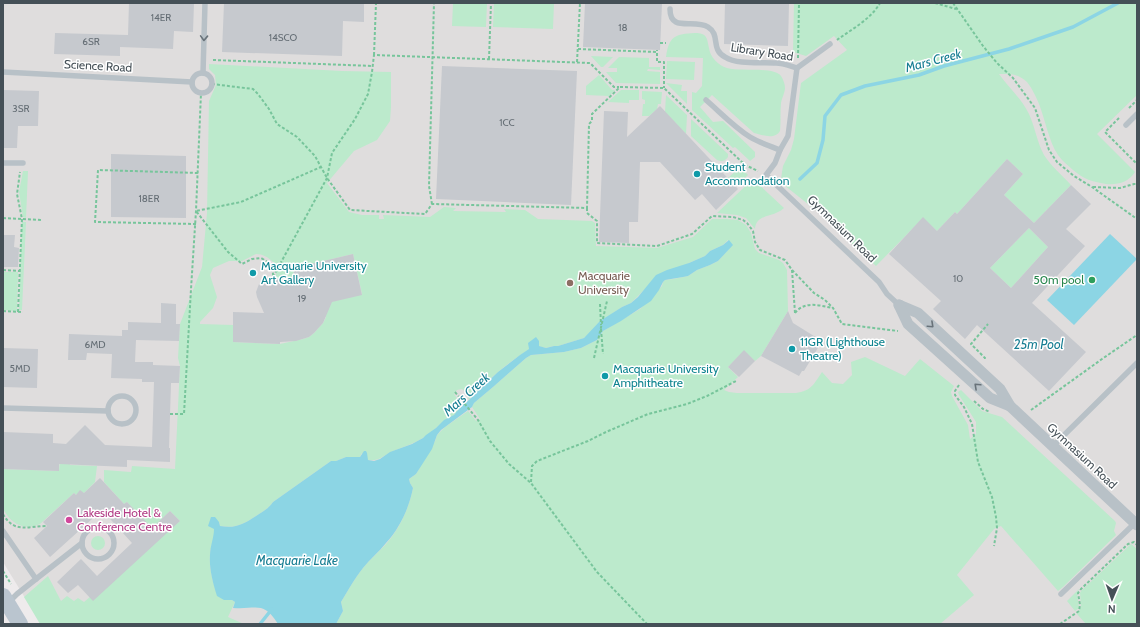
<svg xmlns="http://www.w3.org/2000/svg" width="1140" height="627" font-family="Cabin,sans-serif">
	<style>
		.education { fill: #dfdddd }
		.green { fill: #bceacc; fill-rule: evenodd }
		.water { fill: #8cd5e4 }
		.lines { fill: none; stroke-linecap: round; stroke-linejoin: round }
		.stream { stroke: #8cd5e4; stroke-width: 3.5 }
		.building { fill: #c6c9ce; fill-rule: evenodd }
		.path { stroke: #77c59b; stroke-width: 2; stroke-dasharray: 3 2; stroke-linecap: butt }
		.lane { stroke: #b8c1c7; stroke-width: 5.5 }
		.street { stroke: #b8c1c7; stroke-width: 11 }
		.secondary { stroke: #bac5cf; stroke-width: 16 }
		.oneway { stroke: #687279 }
		.culture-dot { fill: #0f9aa8; stroke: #fff; stroke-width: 1.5 }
		.leisure-dot { fill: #2e9e5b; stroke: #fff; stroke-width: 1.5 }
		.education-dot { fill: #8d6e63; stroke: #fff; stroke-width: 1.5 }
		.hotel-dot { fill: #d1479c; stroke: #fff; stroke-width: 1.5 }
		.labels { text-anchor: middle; stroke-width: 3; stroke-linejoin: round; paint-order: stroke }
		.number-label { font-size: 10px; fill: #656e75 }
		.street-label { font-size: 12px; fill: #455057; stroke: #fff }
		.culture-label { font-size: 12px; fill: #0d838f; stroke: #fff; text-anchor: start }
		.education-label { font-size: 12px; fill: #785e54; stroke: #fff; text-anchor: start }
		.leisure-label { font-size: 12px; fill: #27864d; stroke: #fff; text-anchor: end }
		.hotel-label { font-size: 12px; fill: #b23c85; stroke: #fff; text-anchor: start }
		.water-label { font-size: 13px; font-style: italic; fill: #167d92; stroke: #fff }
	</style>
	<rect width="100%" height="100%" fill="#eeebec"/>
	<polygon class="education" points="3,3 1137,3 1137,624 41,624 3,562"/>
	<g class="green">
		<polygon points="453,3 487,3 486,27 452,26"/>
		<polygon points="494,3 554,3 553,29 493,27"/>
		<path d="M 794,3 L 1137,3 L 1137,95 L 1097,134 L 1135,172 C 1129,182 1118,185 1106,184 C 1091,181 1085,180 1073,170 C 1068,165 1062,161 1058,155 C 1049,142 1045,119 1039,104 C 1036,97 1032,88 1027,82 C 1017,73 1011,74 999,74 C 1008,87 1022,99 1029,114 C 1035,127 1037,142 1044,155 C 1051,166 1062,175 1071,185 L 1034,223 L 1004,195 L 1023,174 L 1007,159 L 957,214 L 955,212 L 937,231 L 923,218 L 876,266 L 818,212 L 784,185 L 781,180 L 782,172 L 783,166 L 791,150 L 794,139 L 801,83 L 847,50 L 834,36 L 806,56 L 793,52 Z"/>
		<path d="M 695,33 C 707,33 707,38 709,48 C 710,57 718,65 727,68 C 739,72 774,66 781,76 C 783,79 785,84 785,88 C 785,92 782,98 781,103 C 780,112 781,121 780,131 C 775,140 762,135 754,133 L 712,95 L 700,107 L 713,122 L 723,121 L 755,152 L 755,157 L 750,161 L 735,147 L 733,148 L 692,110 L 692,92 L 696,93 L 702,86 L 703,58 L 666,57 C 669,36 675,34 695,33 Z"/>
		<polygon points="591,56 613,57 603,67 601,67"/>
		<polygon points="619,57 649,58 649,67 660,67 660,70 648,69 647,71 660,72 660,84 616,83 606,72 617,72 617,68 608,68"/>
		<polygon points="667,61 695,62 694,80 666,79"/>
		<path d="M 209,64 L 342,71 L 391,72 L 391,107 L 390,121 L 377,140 L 354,151 L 327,183 L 349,212 L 362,215 L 379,215 L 379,219 L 384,219 L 383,215 L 430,217 L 444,207 L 456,208 L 453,211 L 506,212 L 504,209 L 525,210 L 538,219 L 592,221 L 595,223 L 596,246 L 657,248 L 693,237 L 712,219 L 727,219 L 738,220 L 746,225 L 751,233 L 755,249 L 759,253 L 779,260 L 783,263 L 787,270 L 788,311 L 761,356 L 755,361 L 744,351 L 728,367 L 738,377 L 724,390 L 729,392 L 737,393 L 796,393 C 811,391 814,384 822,372 L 832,383 L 843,384 L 852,375 L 851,362 L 865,357 L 905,376 L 920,359 L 954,386 L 951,392 L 952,396 L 968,425 L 970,439 L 976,434 L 976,422 L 959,395 L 958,392 L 961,390 L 982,411 L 1002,417 L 1115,521 L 1116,523 L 1114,531 L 1116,535 L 1063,587 L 1058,591 L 1001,526 L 994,529 L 957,575 L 974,595 L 940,624 L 336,624 L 343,611 L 341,602 C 348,591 354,579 363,568 C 370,559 379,552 386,544 C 400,528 409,508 413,488 L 410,483 L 409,479 L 416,474 L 435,441 L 437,435 L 445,427 L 468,411 L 476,421 L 480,419 L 472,407 L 474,403 L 493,387 L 526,358 L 531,355 L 564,352 L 581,348 L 597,340 L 603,331 L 640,309 L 662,286 L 663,282 L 665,280 L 673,279 L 688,276 L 697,270 L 710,265 L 718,261 L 729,249 L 728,240 L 723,245 L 710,251 L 705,256 L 689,263 L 645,289 L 631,303 L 622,307 L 613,313 L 584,338 L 558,346 L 554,346 L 546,348 L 538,346 L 538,345 C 513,357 488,380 469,400 C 468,395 466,392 462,389 L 457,390 L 454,394 L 462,405 C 459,409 455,416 450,418 C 448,419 446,420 444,421 C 434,430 424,439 411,444 C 405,447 397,449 391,452 C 381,457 380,461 368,460 L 362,453 L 360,457 L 346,457 L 336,461 L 331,461 L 273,502 C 269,508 265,510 259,514 C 245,523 237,529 220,526 L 219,522 C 214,529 215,529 214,537 C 213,543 210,549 210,555 C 209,569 213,583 218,596 L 232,600 L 235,602 L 228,617 L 244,624 L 40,624 L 24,597 L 48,576 L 61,601 L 67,596 L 74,601 L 78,598 L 84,602 L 180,521 L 170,511 L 142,538 L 141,517 L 127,502 L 124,504 L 104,482 L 104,470 L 131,472 L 132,466 L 175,469 L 180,366 L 178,358 L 180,324 L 202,267 L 207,213 L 209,101 L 216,85 L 215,75 L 209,69 ZM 256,254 C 265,254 270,259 276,265 L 276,278 L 282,280 L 286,285 L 293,282 L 294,268 L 353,254 L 362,294 L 303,309 L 326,317 L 323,323 L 314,333 L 309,337 L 303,339 L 280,344 L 233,342 L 233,325 L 200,324 L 200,322 L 213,308 L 217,297 L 210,275 L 213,268 L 229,261 L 242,261 Z"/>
		<polygon points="599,75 612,90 615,90 609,96 586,95 586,86"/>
		<polygon points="666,83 682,85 681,91 687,91 687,104"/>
		<polygon points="621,90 639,90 639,100 629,100 629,103 608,102"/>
		<polygon points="642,91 662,92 661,104 658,104 657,109 649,116 642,116 643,104 645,104 645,100 642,99"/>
		<polygon points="666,95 687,115 686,134 665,112"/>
		<path d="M 691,119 L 728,154 L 728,157 C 725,161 722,162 717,160 L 691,136 Z"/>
		<polygon points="740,167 748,175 735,186 728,178"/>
		<polygon points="23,171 28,171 26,218 23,217 19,192"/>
		<path d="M 753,179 L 784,208 C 782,210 780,211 778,212 C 770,217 756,215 755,229 L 746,218 L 737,215 L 717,213 Z"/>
		<polygon points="22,222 26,222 22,310 19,310"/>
		<polygon points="1029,228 1048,247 1011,288 990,268"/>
		<polygon points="3,272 18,272 17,311 3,310"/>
		<path d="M 60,459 L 70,459 L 70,465 L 97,466 L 95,482 L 84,493 L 80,491 L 76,495 L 74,493 L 40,524 C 27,530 15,526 7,515 C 5,512 3,510 3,506 C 1,494 3,481 3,469 L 59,471 Z"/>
		<circle cx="98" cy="543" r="7"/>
		<polygon points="1131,544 1137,549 1137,624 1086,624 1077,614 1081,607 1080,593 1081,591"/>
		<polygon points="1079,589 1077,594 1079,608 1075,611 1067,601"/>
	</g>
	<g class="water">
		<polygon points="1110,234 1137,259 1074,325 1047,300"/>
		<path d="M 729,240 L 733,245 L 718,261 L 710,265 L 697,270 L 688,276 L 683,277 L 665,280 L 663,282 L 659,290 L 651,301 L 621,321 L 603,331 L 597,340 L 581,348 L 564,352 L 531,355 L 526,358 L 493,387 L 474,403 L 472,407 L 441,430 L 437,435 L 432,449 L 416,474 L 409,479 L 410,483 L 413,488 C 409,508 400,528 386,543 C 379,552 370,559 363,568 C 354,579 348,591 341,602 L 343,611 L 336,624 L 278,624 C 263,600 256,610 233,608 L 235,602 L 232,600 L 224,600 L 217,596 C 213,583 209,569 210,555 C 210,546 214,538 214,529 L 208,526 L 211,517 L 215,517 L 219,522 L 220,526 C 237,529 245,523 259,514 C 265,510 269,508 273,502 L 331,461 L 336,461 L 346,457 L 360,457 L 364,451 L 366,451 L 367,453 L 368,460 L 374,461 L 380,459 L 390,452 L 412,444 L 423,438 L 426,435 L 436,428 L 444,420 L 454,415 L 462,405 L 469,400 L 479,390 L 498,372 L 520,355 L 529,349 L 528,343 L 536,337 L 539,341 L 539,346 L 546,348 L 554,346 L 558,346 L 584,338 L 600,321 L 622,307 L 631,303 L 638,297 L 656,275 L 667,270 L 689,263 L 705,256 L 710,251 L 723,245 Z"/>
	</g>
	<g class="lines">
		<g class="stream">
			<polyline points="800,179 817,163 823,140 825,116 841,95 865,86 919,75 944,66 1009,49 1073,27 1118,3"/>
			<polyline points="260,624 272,609"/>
		</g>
	</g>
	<g class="building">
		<polygon points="129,3 194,3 193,32 174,31 173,49 120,47 120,56 54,54 55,33 128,35"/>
		<polygon points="224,3 364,3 364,22 343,21 342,56 222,52"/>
		<polygon points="585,3 662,3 660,50 583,47"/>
		<polygon points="725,3 789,3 788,46 724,44"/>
		<polygon points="442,66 577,71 571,205 436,199"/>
		<polygon points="3,90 39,91 38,126 18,126 17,148 3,148"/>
		<polygon points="660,106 738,189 716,210 702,194 695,200 660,162 640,162 638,222 629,222 629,243 599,242 604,111 628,112 627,137"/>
		<polygon points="111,154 186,156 186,218 111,217"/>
		<path d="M 1007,159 L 1023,174 L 1004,195 L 1034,223 L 1071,185 L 1091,204 L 1066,229 L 1085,246 L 1032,303 L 1086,352 L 1049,391 L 977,325 L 965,339 L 933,309 L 941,301 L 889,254 L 923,217 L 937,231 L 955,212 L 957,214 ZM 1029,228 L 1048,247 L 1011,288 L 990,268 Z"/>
		<polygon points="3,235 15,235 14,247 19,248 18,267 3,267"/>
		<polygon points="353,254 362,295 332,302 323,323 314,333 309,337 296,341 280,342 280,344 233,342 233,312 264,313 257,297 256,292 259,284 262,280 268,277 275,277 293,286 294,268"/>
		<polygon points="161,303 176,304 176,324 180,324 179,341 136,340 135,362 153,362 153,365 180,366 179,383 171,383 169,448 170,448 170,462 127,460 127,467 59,464 59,471 3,469 3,432 53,434 53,443 66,444 85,425 105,445 152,447 154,382 142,382 142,379 111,378 112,354 87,353 86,360 68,360 69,334 122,336 122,330 128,330 128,322 161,323"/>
		<polygon points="788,311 793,323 822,341 804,371 802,371 799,376 761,356"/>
		<polygon points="3,348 38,349 37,388 3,387"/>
		<polygon points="744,350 755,361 739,377 728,367"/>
		<polygon points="100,478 124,504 127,502 152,528 170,511 180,521 93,601 78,585 68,593 57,582 81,559 97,576 132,543 102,510 50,557 34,538 47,526 43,522 74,493 76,495 80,490 84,493"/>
	</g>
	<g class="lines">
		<g class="path">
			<polyline points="935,3 956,9"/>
			<polyline points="953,3 983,46 997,63 1013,78 1035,108 1049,150 1057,162 1074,176 1092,187 1137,219"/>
			<path d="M 837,40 C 852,29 871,19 880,3"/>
			<polyline points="660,43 666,43"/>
			<polyline points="578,49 657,52 657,50"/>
			<polyline points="657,53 657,62 664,62 664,88"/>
			<polyline points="374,55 376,3"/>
			<polyline points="798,58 799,3"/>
			<polyline points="489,59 491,3"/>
			<polyline points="213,60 373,66"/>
			<polyline points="577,62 580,3"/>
			<polyline points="212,84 253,89 258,94 269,109 277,124 297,137 315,156 327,178 350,210 425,214 432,204 587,208 589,124 592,121 592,114 620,87 664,88 745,165 758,171"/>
			<polyline points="1129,108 1137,100"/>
			<polyline points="1119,118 1105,132 1137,164"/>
			<polyline points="1093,187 1120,188 1134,184 1137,184"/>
			<polyline points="432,204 429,186 434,3"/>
			<polyline points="587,208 587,213 597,221 597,243 657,246 692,234 712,216 733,217 743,220 747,223 753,231 755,242 760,250 785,260 792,270 795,313"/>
			<polyline points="3,218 41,220"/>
			<polyline points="196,224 95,222 98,170 198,173"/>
			<polyline points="3,270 20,271"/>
			<polyline points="792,270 814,293 825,300 833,308 842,324 898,331"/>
			<path d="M 273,276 C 273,265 270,263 261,258 L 252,259 L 242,264 L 228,252 L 196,211 L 241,202 L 321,167"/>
			<polyline points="273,277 327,178 332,153 355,119 368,94 372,72 374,55 590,63 614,87 619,87"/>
			<polyline points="600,304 601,325"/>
			<polyline points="3,311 23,312"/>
			<polyline points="18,312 22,219 17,194 20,172"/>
			<path d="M 795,313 C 804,301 819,305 832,308"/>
			<polyline points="601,329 603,354"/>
			<polyline points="594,358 607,301"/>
			<polyline points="984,358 985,358 971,344 988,324"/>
			<polyline points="959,385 955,391 955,395 964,407 972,424 978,462 992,497 996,517 997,528 994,546"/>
			<polyline points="455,392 478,420 490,441 509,464 531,483 597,572 647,624"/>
			<polyline points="974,401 983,409 990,412"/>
			<polyline points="1031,410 1102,359 1137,335"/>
			<polyline points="170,414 184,414 191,289 196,211 201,93"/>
			<polyline points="531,482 532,466 537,461 588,441 606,432 648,414 687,404 707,396 736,381"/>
			<path d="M 3,514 C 14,534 29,526 47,526"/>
			<polyline points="3,571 11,584"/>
			<polyline points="1060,624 1079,611 1080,605 1078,593 1081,589 1128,544 1134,542 1137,545"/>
		</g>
		<g class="lane">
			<path d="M 670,9 C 670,33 694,18 708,27 C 721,35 710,49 725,57 C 737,65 761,62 776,63 C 783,63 790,66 797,68 L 788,136 L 780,150 L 775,163 L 766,175 L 879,282 L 887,294 L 899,305"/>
			<polyline points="797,68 830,44"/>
			<polyline points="3,72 192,82"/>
			<polyline points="203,73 205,3"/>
			<circle cx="202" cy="83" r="10"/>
			<path d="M 706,100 C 721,113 734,127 750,137 C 760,143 770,146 780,150"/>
			<polyline points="1126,125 1137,114"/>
			<polyline points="3,163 23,163"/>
			<circle cx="122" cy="410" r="14"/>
			<polyline points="3,408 108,411"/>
			<polyline points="1053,446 1137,363"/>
			<circle cx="98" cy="543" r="16"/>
			<polyline points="3,531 36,579 17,594 8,603"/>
			<polyline points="36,579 82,543"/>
			<polyline points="1061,594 1135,523"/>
		</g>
		<g class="street">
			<polyline points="899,305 918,313 1000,389 1010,406 1137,525"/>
			<polyline points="899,305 908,324 990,398 1010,406"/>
		</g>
		<polyline class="secondary" points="3,596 20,624"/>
	</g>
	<defs><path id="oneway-chevron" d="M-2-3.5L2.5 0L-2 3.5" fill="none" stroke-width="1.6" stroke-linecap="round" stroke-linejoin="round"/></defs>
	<g class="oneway">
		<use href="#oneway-chevron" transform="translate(204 38) rotate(92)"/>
		<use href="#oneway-chevron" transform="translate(931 325) rotate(43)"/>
		<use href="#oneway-chevron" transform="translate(977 386) rotate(-137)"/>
	</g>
	<g class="culture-dot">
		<circle cx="697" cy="174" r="4"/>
		<circle cx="253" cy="273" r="4"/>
		<circle cx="792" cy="349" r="4"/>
		<circle cx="605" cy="376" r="4"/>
	</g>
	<circle class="leisure-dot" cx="1092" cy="280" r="4"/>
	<circle class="education-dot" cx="570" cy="283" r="4"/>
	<circle class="hotel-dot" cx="69" cy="520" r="4"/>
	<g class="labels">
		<g class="number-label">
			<text x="161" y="21">14ER</text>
			<text x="623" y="31">18</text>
			<text x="283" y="41">14SCO</text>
			<text x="91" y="45">6SR</text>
			<text x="21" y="112">3SR</text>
			<text x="507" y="126">1CC</text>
			<text x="149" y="202">18ER</text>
			<text x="958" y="282">10</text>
			<text x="302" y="302">19</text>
			<text x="95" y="348">6MD</text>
			<text x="20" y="372">5MD</text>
		</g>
		<g class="street-label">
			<text transform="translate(762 52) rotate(9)" y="4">Library Road</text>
			<text transform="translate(98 66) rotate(3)" y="4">Science Road</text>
			<text transform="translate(842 229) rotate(44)" y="4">Gymnasium Road</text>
			<text transform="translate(1082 456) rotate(43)" y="4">Gymnasium Road</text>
		</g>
		<g class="culture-label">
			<text x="705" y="171">Student<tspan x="705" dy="14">Accommodation</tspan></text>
			<text x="261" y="270">Macquarie University<tspan x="261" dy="14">Art Gallery</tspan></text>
			<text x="800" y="346">11GR (Lighthouse<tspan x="800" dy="14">Theatre)</tspan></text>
			<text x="613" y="373">Macquarie University<tspan x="613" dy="14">Amphitheatre</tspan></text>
		</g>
		<g class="education-label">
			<text x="578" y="280">Macquarie<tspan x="578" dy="14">University</tspan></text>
		</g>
		<g class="leisure-label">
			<text x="1084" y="284">50m pool</text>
		</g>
		<g class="hotel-label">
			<text x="77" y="517">Lakeside Hotel &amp;<tspan x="77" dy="14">Conference Centre</tspan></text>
		</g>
		<g class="water-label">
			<text transform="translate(933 60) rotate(-15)" y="5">Mars Creek</text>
			<text x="1039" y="349">25m Pool</text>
			<text transform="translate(466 394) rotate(-42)" y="5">Mars Creek</text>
			<text x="297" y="565">Macquarie Lake</text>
		</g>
	</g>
	<rect width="1140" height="627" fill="none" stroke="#455057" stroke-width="8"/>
	<g transform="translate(1112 599) rotate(182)" stroke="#ffffff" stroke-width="3" paint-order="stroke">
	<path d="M0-3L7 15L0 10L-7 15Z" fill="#455057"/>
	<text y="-6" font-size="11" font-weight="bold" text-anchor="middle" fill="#455057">N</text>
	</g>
</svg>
